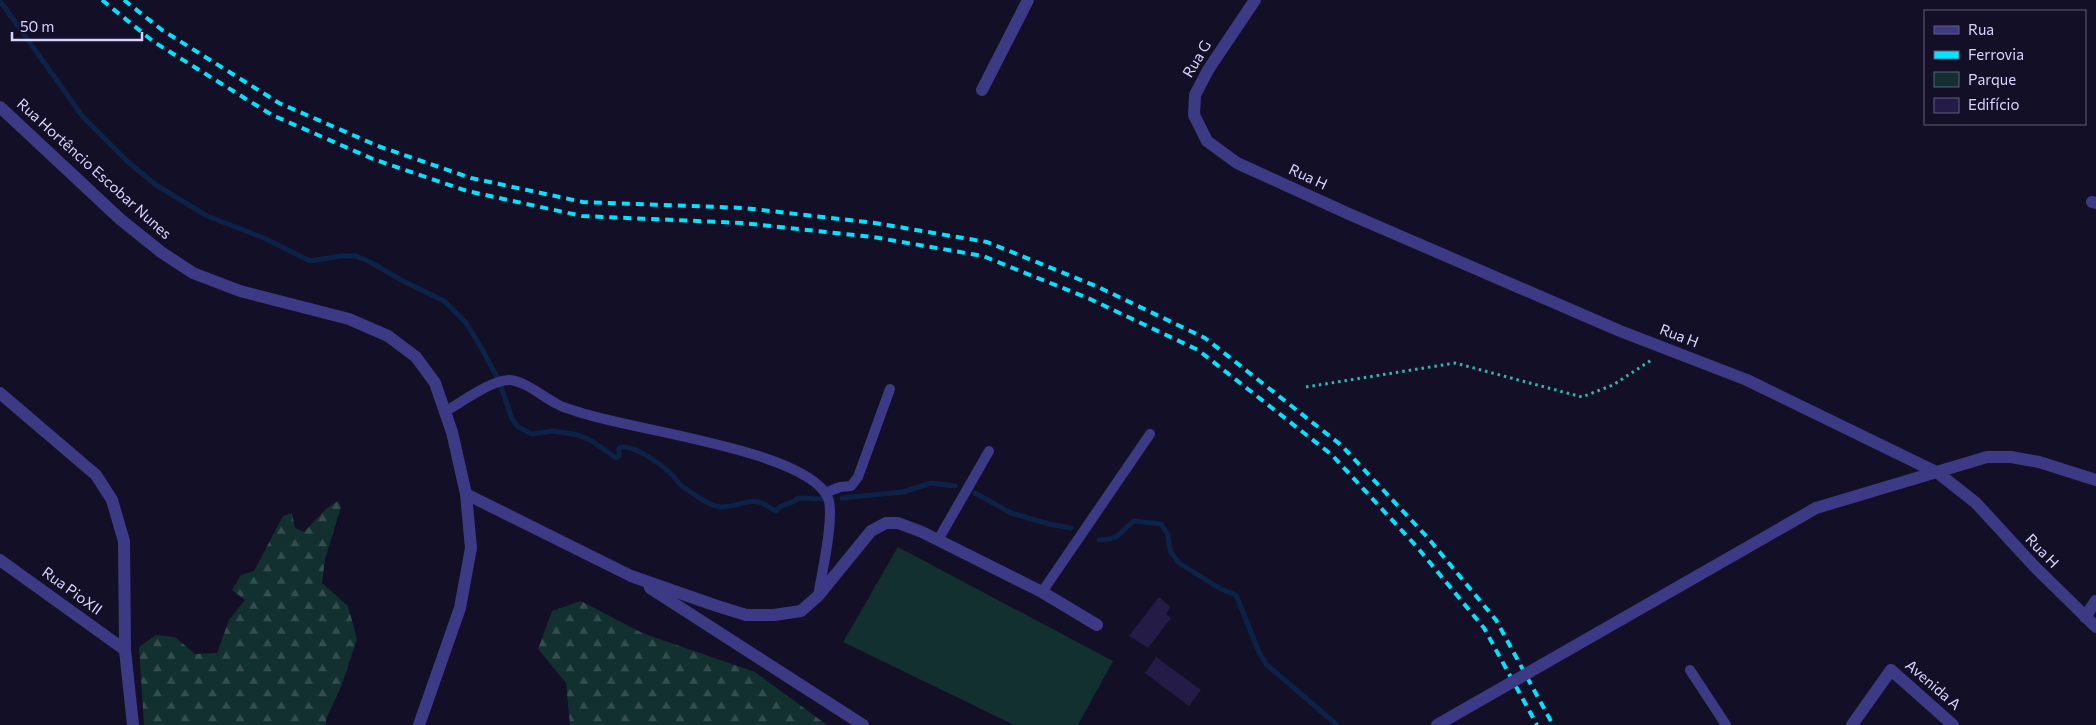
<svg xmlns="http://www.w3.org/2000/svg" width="2096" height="725" font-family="Commissioner,sans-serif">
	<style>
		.forest { fill: url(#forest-firs) }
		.park { fill: #12302f }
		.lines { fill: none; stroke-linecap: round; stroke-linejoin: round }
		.stream { stroke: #0c2248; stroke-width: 5 }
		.building { fill: #241b47 }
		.path { stroke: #2fb8b0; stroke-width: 3; stroke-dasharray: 2.5 4; stroke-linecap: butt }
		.service { stroke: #3d3a85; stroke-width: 10 }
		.minor { stroke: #3d3a85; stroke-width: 12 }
		.rail { stroke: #00e5ff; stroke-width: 4; stroke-dasharray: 8 6; stroke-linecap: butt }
		.minor-bridge { stroke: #3d3a85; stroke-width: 12 }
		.labels { text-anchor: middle; stroke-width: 4; stroke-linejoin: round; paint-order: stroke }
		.street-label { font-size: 15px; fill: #d9d4ff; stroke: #130f26 }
	</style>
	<defs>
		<pattern id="forest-firs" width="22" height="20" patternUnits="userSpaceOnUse" patternTransform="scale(1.25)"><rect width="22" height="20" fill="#12302f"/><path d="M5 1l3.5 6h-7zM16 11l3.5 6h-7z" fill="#344d4e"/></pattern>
	</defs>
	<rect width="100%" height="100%" fill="#130f26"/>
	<g class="forest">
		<polygon points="338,501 341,507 325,559 322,583 348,606 357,639 341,687 326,719 326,725 144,725 139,647 156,635 175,637 195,654 217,653 229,620 245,600 232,590 241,575 254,571 283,516 292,513 295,528 304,532 327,508"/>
		<polygon points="581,601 642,633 755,672 827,725 570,725 566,683 538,649 552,611"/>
	</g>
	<polygon class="park" points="898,547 1113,661 1078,725 1014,725 843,642"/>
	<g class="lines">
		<g class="stream">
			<path d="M 0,1 L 83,117 L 128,162 L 156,185 L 207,216 L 264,238 L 310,261 L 341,256 L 356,256 L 370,262 L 401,280 L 444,301 L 466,323 L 482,349 L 499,381 L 512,419 L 518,427 L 532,434 L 553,431 L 578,435 L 592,441 L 616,458 L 619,456 L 619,448 C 633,442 666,468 675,478 C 678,482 679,484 683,487 C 694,494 707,505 720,507 C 734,508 748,498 762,503 C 767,505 771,509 776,511 C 782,502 791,506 798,498 L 823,499"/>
			<polyline points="975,493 1011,513 1049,524 1071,528"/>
			<polyline points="842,498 903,492 931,483 955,486"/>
			<path d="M 1099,540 C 1123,539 1117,533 1134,521 L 1161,524 L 1168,535 L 1170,551 L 1179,563 L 1219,588 L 1236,595 L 1259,652 L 1266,664 L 1337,725"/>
		</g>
	</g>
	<g class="building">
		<polygon points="1159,597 1170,607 1166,614 1171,618 1148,648 1129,636"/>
		<polygon points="1156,657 1201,690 1189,706 1145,673"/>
	</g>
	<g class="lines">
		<polyline class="path" points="1306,387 1455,363 1582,397 1613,385 1653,359"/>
		<g class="service">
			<path d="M 446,411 C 462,402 493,379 510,380 C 527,382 543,397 557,404 C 564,408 572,410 579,412 C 629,430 808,450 828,498 C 835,515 822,574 818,595"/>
			<polyline points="825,493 840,487 851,486 858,477 890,389"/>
			<polyline points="938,540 989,451"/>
			<polyline points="1042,592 1150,434"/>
			<polyline points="1690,670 1726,725"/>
		</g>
		<g class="minor">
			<polyline points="1255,0 1208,70 1195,95 1194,115 1207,141 1237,163 1349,214 1620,331 1747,380 1938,473 1976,503 2034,566 2096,627"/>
			<polyline points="982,90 1028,0"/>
			<polyline points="0,107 120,219 161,252 193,273 240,291 349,319 388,336 416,357 435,383 452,432 466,494 471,548 460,608 419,725"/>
			<polyline points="2092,202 2096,203"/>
			<polyline points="0,393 96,475 112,500 124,541 125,650 133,725"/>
			<polyline points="466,494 631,576 714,605 746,615 774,615 801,611 818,596 871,531 886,523 898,523 922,532 1042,592 1097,625"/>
			<polyline points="1816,508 1987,457 2011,457 2039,462 2096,480"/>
			<polyline points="0,560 125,650"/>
			<polyline points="650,588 863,725"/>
			<polyline points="2085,617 2096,601"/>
			<polyline points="1852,725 1891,670 1953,725"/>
		</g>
		<g class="rail">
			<polyline points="102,0 154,42 272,115 373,159 467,191 582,216 743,223 873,237 983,256 1090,299 1198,350 1332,455 1417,547 1484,628 1537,725"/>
			<polyline points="124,0 162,30 279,103 378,146 471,178 583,202 744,208 875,223 987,242 1096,286 1205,338 1341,445 1428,538 1496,620 1553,725"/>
		</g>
		<polyline class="minor-bridge" points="1437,725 1816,508"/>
	</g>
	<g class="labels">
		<g class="street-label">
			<text transform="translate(1197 59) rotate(-59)" y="5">Rua G</text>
			<text transform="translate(94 169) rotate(42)" y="5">Rua Hortêncio Escobar Nunes</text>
			<text transform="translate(1308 177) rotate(25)" y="5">Rua H</text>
			<text transform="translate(1679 336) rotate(21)" y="5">Rua H</text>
			<text transform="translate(2042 551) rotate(46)" y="5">Rua H</text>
			<text transform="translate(72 591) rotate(36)" y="5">Rua PioXII</text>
			<text transform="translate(1933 685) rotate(41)" y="5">Avenida A</text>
		</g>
	</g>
	<rect x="1924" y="10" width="162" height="115" fill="#130f26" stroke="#625e7d"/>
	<rect x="1934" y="26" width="25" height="8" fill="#3d3a85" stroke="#625e7d"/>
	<text x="1968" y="35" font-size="15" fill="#d9d4ff">Rua</text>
	<rect x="1934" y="51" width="25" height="8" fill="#00e5ff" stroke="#625e7d"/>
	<text x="1968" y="60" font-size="15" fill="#d9d4ff">Ferrovia</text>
	<rect x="1934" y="72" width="25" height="15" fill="#12302f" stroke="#625e7d"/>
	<text x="1968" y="85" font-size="15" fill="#d9d4ff">Parque</text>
	<rect x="1934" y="98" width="25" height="15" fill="#241b47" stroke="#625e7d"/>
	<text x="1968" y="110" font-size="15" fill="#d9d4ff">Edifício</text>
	<path d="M12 32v8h130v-8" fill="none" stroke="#d9d4ff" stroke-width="2.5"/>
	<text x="20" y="32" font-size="15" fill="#d9d4ff" stroke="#130f26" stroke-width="4" paint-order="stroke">50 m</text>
</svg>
